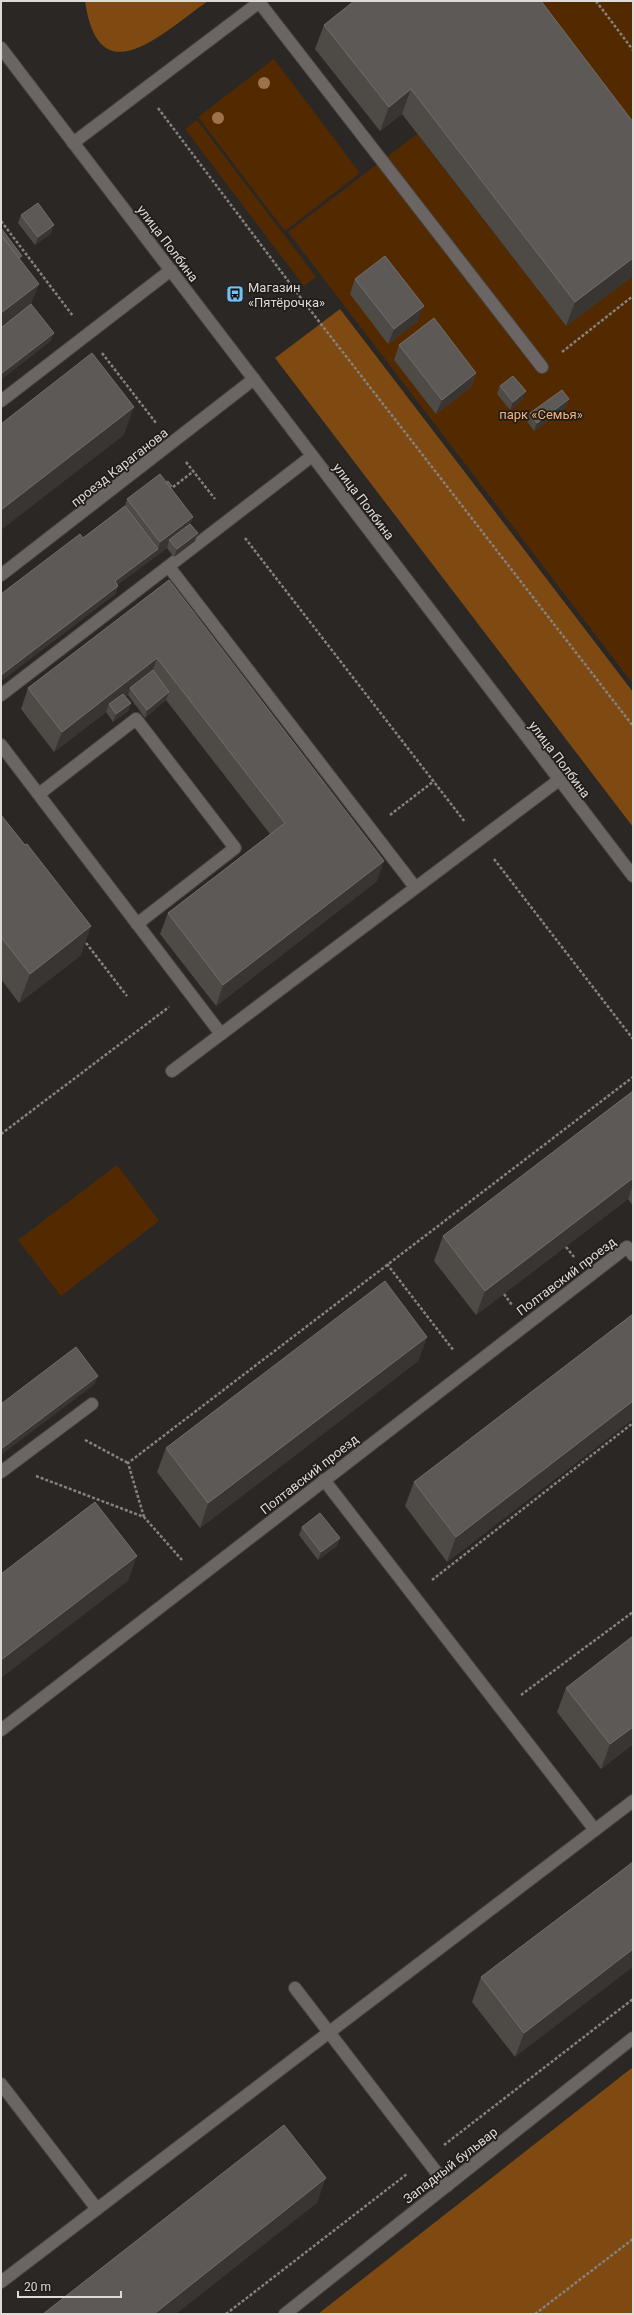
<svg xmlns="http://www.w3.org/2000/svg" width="634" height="2315" font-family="Roboto,sans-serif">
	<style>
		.green { fill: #532a00 }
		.forest { fill: #7f4912 }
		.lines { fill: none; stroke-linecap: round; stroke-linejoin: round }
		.minor-casing { stroke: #484542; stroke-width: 14 }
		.path { stroke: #85827f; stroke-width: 2.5; stroke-dasharray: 3 2; stroke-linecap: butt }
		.minor { stroke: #6b6663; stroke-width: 12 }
		.tree { fill: #9e724d }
		.wall { fill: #4e4a46 }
		.shaded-wall { fill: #393532 }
		.building { fill: #5d5956; stroke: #716e6a }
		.labels { text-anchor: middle; stroke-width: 3.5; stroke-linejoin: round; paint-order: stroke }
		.street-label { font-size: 13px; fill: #dddad8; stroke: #211d1a }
		.poi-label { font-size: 13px; fill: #dddad8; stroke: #211d1a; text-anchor: start }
		.park-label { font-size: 13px; fill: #fdb06e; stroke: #211d1a }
	</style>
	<rect width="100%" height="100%" fill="#2b2724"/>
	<g class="green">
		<polygon points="539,1 633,1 633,158"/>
		<polygon points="274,59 360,173 285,231 198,117"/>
		<polygon points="197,120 316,277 304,286 185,129"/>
		<polygon points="417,134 566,326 633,276 633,684 288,232"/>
		<polygon points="117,1165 159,1221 61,1296 18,1240"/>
	</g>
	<g class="forest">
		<path d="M 85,1 L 208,1 C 163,32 99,98 85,1 Z"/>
		<polygon points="340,309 633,692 633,827 275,358"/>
		<polygon points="633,2067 633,2314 318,2314"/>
	</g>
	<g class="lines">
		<g class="minor-casing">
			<g id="minor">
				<polyline points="259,2 542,367"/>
				<polyline points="1,48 633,876"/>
				<polyline points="73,143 261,1"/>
				<polyline points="1,401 171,270"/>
				<polyline points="169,567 415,887"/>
				<polyline points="1,575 254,379"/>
				<polyline points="1,695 312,456"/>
				<polyline points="1,745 221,1034"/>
				<polyline points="39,794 136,719 235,848 137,924"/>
				<polyline points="172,1071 559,780"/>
				<polyline points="1,1472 92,1404"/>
				<polyline points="324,1480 595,1830"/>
				<polyline points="1,1730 627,1247 633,1255"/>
				<polyline points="295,1988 447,2186"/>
				<polyline points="1,2084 97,2209"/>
				<polyline points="1,2282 633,1801"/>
				<polyline points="285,2314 633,2038"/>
			</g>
		</g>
		<g class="path">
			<polyline points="596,1 633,50"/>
			<polyline points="158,108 307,306 633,726"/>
			<polyline points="1,221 73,316"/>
			<polyline points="562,352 633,296"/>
			<polyline points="102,353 156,423"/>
			<polyline points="186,462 215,499"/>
			<polyline points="169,490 194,471"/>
			<polyline points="245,538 465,822"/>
			<polyline points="390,815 434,781"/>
			<polyline points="494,859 633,1039"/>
			<polyline points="83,939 127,996"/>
			<polyline points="1,1134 169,1007"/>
			<polyline points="566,1247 574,1257"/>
			<polyline points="387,1264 454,1351"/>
			<polyline points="504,1294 512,1305"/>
			<polyline points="85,1440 128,1463"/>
			<polyline points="36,1476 144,1517 182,1560"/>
			<polyline points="144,1517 128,1463 633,1077"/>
			<polyline points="432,1580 633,1423"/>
			<polyline points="521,1695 633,1612"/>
			<polyline points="444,2145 633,1999"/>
			<polyline points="226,2314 407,2174"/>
			<polyline points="535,2314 633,2239"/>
		</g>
		<use href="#minor" class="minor"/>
	</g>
	<g class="tree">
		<circle cx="264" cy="83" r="6"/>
		<circle cx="218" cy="118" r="6"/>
	</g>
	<g class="wall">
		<polygon points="542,2 633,276 566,326 402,114 380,131 315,49 324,25"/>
		<polygon points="21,215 51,233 35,245 18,223"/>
		<polygon points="355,279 418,321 388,344 350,294"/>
		<polygon points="399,345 476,373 471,387 436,414 394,360"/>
		<polygon points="500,386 523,399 510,410 497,394"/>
		<polygon points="569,399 566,407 534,431 527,421 530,413"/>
		<polygon points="166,482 172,486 171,488 190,524 195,541 174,557 167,548 117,585 118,586 115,594 1,681 1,594 83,538 125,506 127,499"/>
		<polygon points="169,580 377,881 216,1006 160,934 168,913 270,834 166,700 145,718 128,695 125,697 131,703 128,711 113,722 106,712 54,752 21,709 28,688"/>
		<polygon points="1,815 81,955 19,1003 1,979"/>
		<polygon points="633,1091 633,1206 628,1199 476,1315 434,1261 443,1236"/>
		<polygon points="633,1314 633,1419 447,1562 405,1506 414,1482"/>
		<polygon points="427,1337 418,1361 200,1528 157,1472 166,1448"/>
		<polygon points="302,1527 337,1546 318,1560 299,1535"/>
		<polygon points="566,1688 633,1744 601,1769 557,1712"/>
		<polygon points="633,1862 515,2057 472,2002 481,1977"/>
	</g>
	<g class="shaded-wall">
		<polygon points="411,89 402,114 380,131 389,107"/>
		<polygon points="54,225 51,233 35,245 38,237"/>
		<polygon points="633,258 633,276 566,326 575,302"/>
		<polygon points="39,284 28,312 1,334 1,313"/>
		<polygon points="424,306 418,321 388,344 394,329"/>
		<polygon points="54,333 51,341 1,380 1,376 2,373"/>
		<polygon points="476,373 471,387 436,414 442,400"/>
		<polygon points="526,391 523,399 510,410 513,402"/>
		<polygon points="569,399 566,407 534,431 537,423"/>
		<polygon points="134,407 124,435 1,530 1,510"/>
		<polygon points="193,517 188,532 169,540 167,548 112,589 115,581 158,549 160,542"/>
		<polygon points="198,533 195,541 174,557 177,549"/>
		<polygon points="118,586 115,594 1,681 1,675"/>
		<polygon points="157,658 150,678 130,688 128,695 112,708 109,704 106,712 54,752 62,732"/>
		<polygon points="169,692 166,700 145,718 147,710"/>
		<polygon points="131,703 128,711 113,722 116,714"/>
		<polygon points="384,861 377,881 216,1006 223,985"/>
		<polygon points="91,926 81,955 19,1003 30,974"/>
		<polygon points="633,1178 633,1185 628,1199 476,1315 485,1291"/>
		<polygon points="427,1337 418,1361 200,1528 208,1503"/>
		<polygon points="98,1376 95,1384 1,1455 1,1449"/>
		<polygon points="633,1401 633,1419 447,1562 456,1537"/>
		<polygon points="340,1538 337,1546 318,1560 321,1552"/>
		<polygon points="137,1556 128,1581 1,1678 1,1660"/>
		<polygon points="633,1727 633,1744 601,1769 610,1744"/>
		<polygon points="633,1949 633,1967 515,2057 524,2033"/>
		<polygon points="326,2178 317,2203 176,2314 154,2314"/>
	</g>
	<g class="building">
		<polygon points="354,1 541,1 633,122 633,258 575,302 411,89 389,107 324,25"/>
		<polygon points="38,203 54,225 38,237 21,215"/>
		<polygon points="1,228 22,256 19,258 1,235"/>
		<polygon points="1,235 39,284 1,313"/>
		<polygon points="385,256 424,306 394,329 355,279"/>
		<polygon points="31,304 54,333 2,373 1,372 1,328"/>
		<polygon points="434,318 476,373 442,400 399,345"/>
		<polygon points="92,353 134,407 1,510 1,424"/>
		<polygon points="513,376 526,391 513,402 500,386"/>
		<polygon points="562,390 569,399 537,423 530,413"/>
		<polygon points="160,474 193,517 160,542 127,499"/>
		<polygon points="168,481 172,486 170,487 166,482"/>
		<polygon points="125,506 158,549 115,581 118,586 1,675 1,594 80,534 83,538"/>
		<polygon points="190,524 198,533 177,549 169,540"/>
		<polygon points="169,580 384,861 223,985 168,913 285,823 157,658 62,732 28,688"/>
		<polygon points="153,670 169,692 147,710 130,688"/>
		<polygon points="123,694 131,703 116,714 109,704"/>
		<polygon points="1,815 25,845 27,844 91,926 30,974 1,937"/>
		<polygon points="633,1091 633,1178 485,1291 443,1236"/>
		<polygon points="385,1281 427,1337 208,1503 166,1448"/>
		<polygon points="633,1314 633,1401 456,1537 414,1482"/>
		<polygon points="76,1347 98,1376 1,1449 1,1404"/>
		<polygon points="95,1502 137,1556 1,1660 1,1574"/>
		<polygon points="320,1513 340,1538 321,1552 302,1527"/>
		<polygon points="633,1636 633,1727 610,1744 566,1688"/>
		<polygon points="633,1862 633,1949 524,2033 481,1977"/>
		<polygon points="284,2125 326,2178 154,2314 43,2314"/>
	</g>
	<defs>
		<g id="bus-square" transform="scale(0.9)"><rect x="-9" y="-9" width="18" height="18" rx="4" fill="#73c1f6" stroke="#211d1a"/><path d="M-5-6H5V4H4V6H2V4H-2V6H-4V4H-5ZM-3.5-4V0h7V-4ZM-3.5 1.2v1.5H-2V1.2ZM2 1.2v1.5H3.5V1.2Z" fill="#111"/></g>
	</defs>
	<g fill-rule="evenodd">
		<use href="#bus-square" x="235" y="294"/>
	</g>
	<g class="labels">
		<g class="street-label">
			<text transform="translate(168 243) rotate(53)" y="5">улица Полбина</text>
			<text transform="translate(119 467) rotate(-38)" y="5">проезд Караганова</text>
			<text transform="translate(364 501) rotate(53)" y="5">улица Полбина</text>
			<text transform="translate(560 759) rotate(53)" y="5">улица Полбина</text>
			<text transform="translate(566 1276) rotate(-37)" y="5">Полтавский проезд</text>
			<text transform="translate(309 1474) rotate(-38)" y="5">Полтавский проезд</text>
			<text transform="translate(450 2165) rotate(-38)" y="5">Западный бульвар</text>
		</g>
		<g class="poi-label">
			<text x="248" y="292">Магазин<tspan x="248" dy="15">«Пятёрочка»</tspan></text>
		</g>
		<g class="park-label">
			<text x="541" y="419">парк «Семья»</text>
		</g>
	</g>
	<rect width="634" height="2315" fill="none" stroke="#dddad8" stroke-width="4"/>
	<path d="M18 2291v6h103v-6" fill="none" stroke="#dddad8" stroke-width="2"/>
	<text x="24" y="2291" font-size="12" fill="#dddad8" stroke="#211d1a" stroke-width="3" paint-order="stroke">20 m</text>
</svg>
